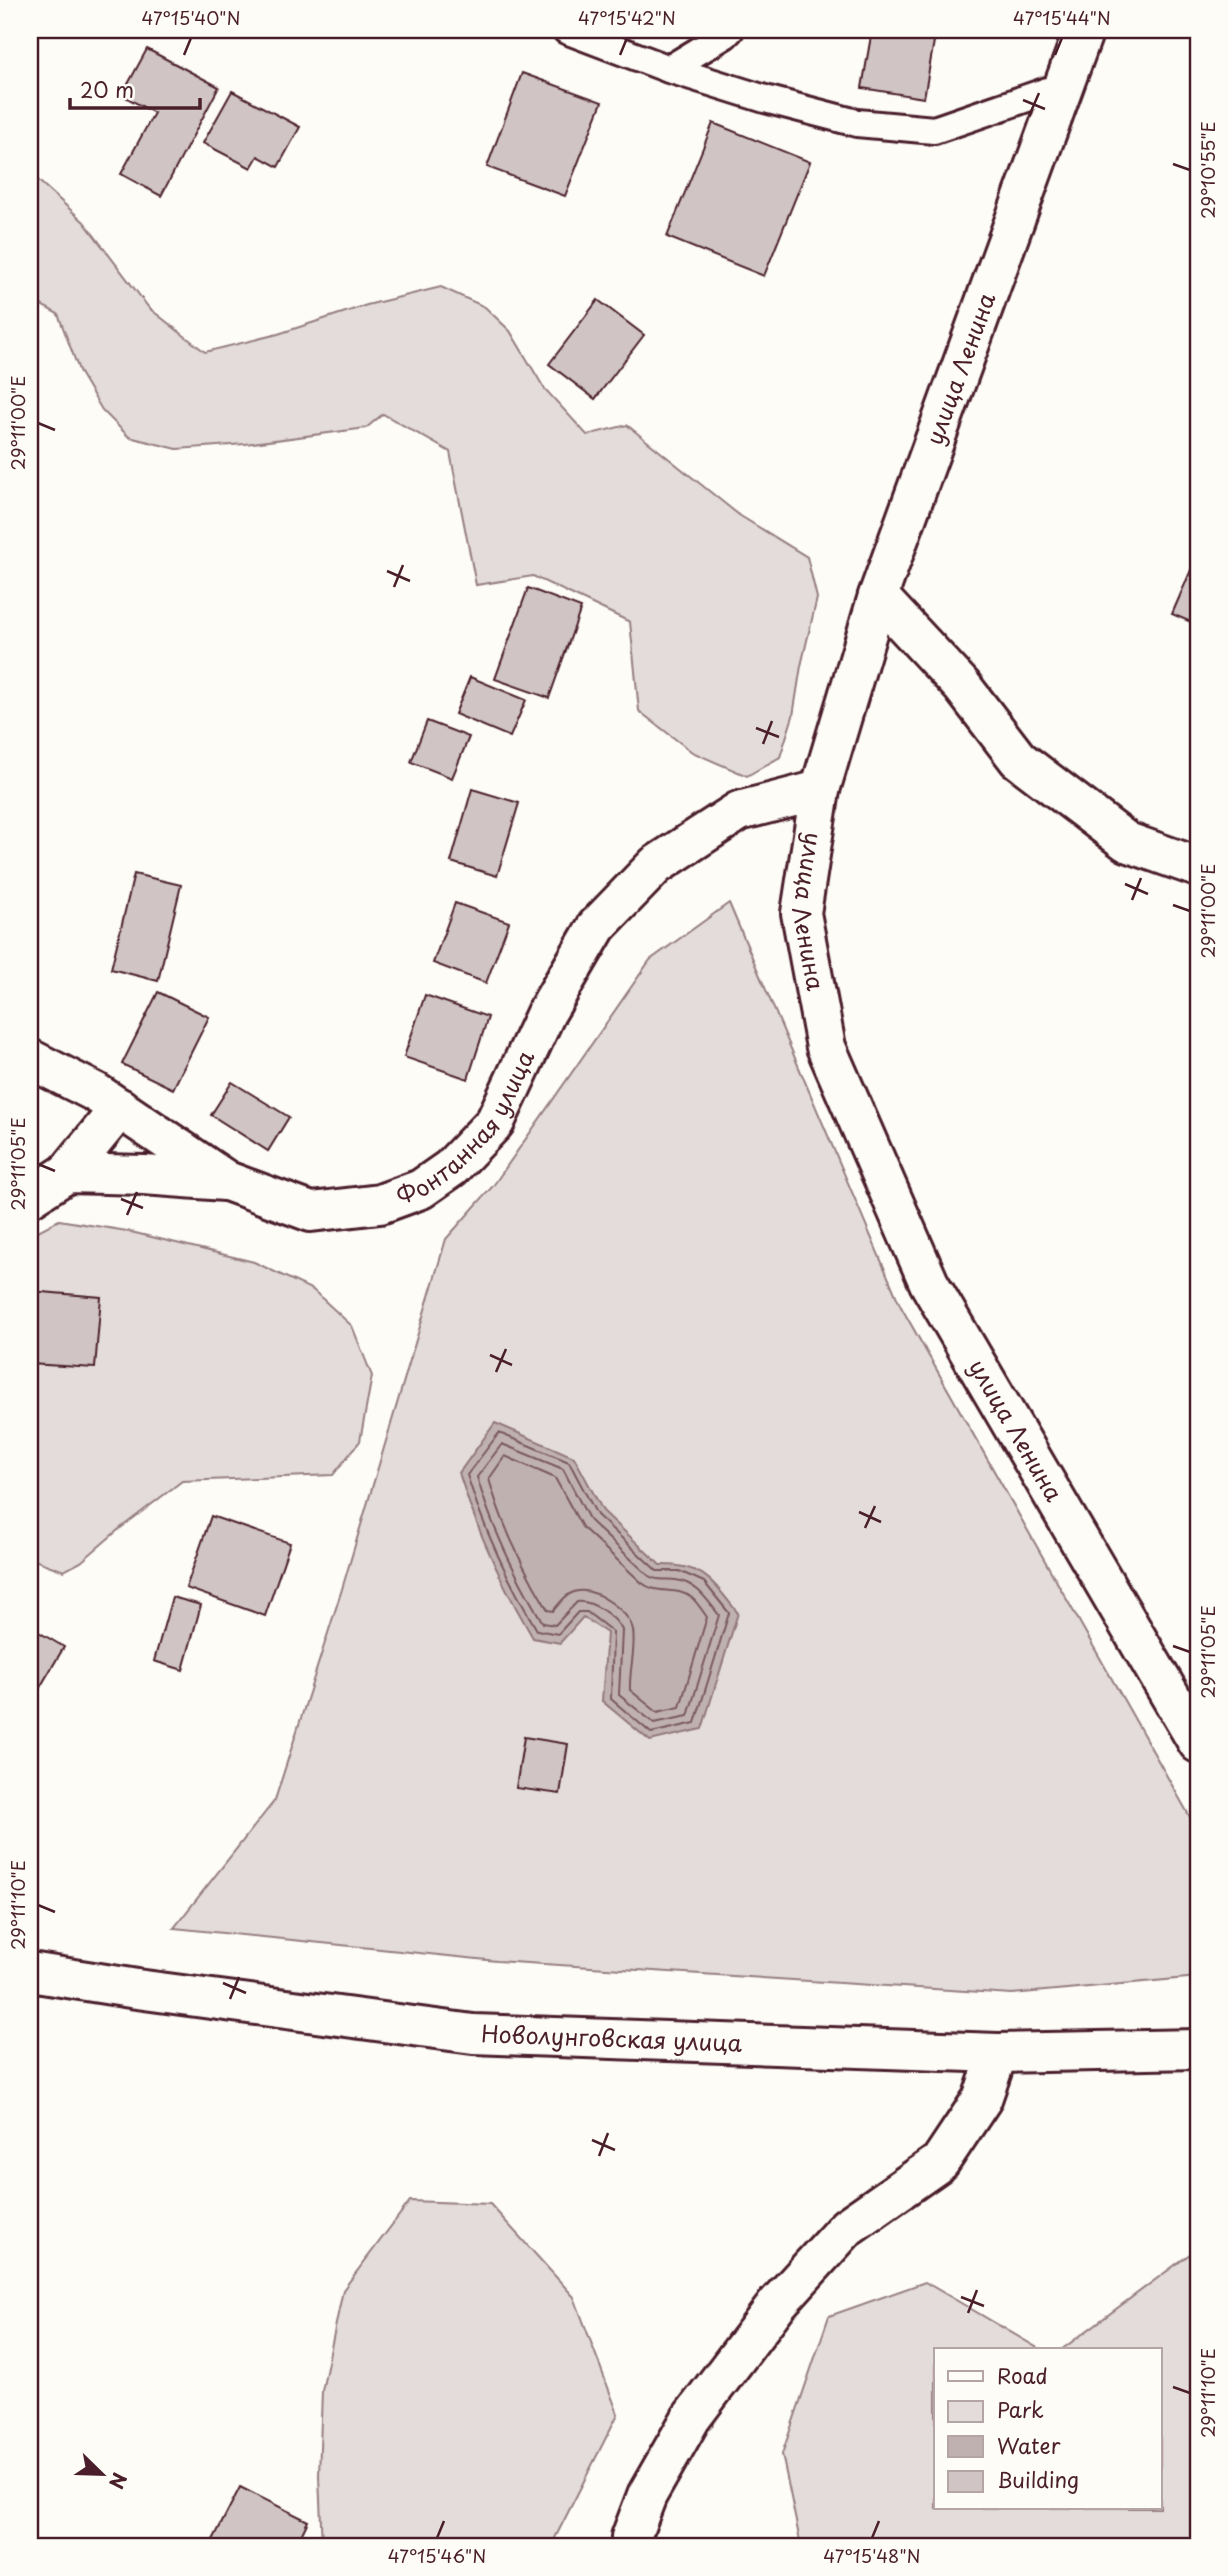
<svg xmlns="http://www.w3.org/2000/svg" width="1228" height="2576" font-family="'Playpen Sans',sans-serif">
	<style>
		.green { fill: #e3dcda; stroke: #967e82; stroke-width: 2 }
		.water { fill: #c0b1b1; stroke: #91777b; stroke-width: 2 }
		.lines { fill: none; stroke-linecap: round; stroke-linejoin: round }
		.shore { stroke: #795961; stroke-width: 2 }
		.building { fill: #d0c5c4; stroke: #4a1f2b; stroke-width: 2 }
		.service-casing { stroke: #4a1f2b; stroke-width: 32 }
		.minor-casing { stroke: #4a1f2b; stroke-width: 44 }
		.tertiary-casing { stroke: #4a1f2b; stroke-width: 44 }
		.service { stroke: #fdfcf7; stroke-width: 26 }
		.minor { stroke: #fdfcf7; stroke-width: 38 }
		.tertiary { stroke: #fdfcf7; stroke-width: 38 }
		.ticks { fill: none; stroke: #4a1f2b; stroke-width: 2.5 }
		.labels { text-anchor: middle; stroke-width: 5; stroke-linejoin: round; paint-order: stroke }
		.street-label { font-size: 23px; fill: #4a1f2b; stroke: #fdfcf7 }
		.neatline { fill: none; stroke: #4a1f2b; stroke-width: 2.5 }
		.ticks-label { font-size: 18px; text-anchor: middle; fill: #4a1f2b }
	</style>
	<rect width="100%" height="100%" fill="#fdfcf7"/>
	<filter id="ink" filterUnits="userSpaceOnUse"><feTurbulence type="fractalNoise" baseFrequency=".0143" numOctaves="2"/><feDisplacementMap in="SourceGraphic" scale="14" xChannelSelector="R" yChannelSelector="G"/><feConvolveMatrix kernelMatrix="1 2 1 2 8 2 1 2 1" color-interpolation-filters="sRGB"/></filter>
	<g filter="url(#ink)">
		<g class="green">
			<polygon points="30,173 84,222 149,308 205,352 278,334 367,305 441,287 485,307 510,331 544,388 587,435 627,425 739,515 807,557 817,598 801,666 793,716 780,757 747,776 692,752 639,711 630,622 533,576 476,585 450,452 383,414 366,428 245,444 177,449 129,437 102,410 80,373 58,314 30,299"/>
			<polygon points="729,903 900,1305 1198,1831 1198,1977 1012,1994 497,1961 174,1928 275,1800 342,1589 446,1239 493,1186 650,960"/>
			<polygon points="59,1220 127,1231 254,1262 313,1290 352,1326 372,1376 360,1441 333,1475 182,1481 118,1530 81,1562 64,1571 34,1560 30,1556 30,1235"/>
			<polygon points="410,2201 490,2204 574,2297 618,2414 551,2546 322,2546 319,2476 322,2391 343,2290"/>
			<polygon points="1198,2248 1198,2546 801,2546 782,2454 829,2316 925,2282 1041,2350 936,2350 936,2508 1160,2508 1160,2350 1061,2350"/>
		</g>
		<path class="water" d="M 495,1423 L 574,1457 L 603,1511 L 660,1565 C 704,1564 712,1581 738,1613 L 702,1729 L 650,1741 L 602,1701 L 607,1633 L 583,1617 L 560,1643 L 533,1638 C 502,1585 477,1531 459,1473 Z"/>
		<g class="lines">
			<g class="shore">
				<path d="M 499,1433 L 569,1462 L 597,1515 L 657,1571 L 679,1571 L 704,1582 L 729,1613 L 695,1723 L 651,1733 L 611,1699 L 613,1632 L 587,1612 L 578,1612 L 558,1634 L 537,1630 C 508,1581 484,1530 467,1475 Z"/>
				<path d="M 502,1444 L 563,1469 L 590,1521 L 649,1576 C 658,1582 666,1578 676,1580 C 697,1583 707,1600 719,1615 L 688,1716 L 654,1723 L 619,1695 L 622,1630 C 615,1616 592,1600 577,1602 L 555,1625 L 543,1623 C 515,1576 492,1528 477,1477 Z"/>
				<path d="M 505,1456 L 555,1478 L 582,1527 L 642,1583 C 657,1595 677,1586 692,1598 C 698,1603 703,1612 707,1617 L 680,1707 L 657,1712 L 630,1690 C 629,1670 636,1649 633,1630 C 629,1611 596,1588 578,1591 C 566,1593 560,1603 553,1611 L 548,1610 C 523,1569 502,1525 489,1479 Z"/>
			</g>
		</g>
		<g class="building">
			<polygon points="872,30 936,30 924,98 862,88"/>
			<polygon points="147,49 219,87 161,196 121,174 154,113 122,95"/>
			<polygon points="522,73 602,102 565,196 487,167"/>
			<polygon points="232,91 300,127 278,167 258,156 251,168 203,143"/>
			<polygon points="713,123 810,162 764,276 667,237"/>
			<polygon points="598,300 644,335 595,399 549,364"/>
			<polygon points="1197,556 1198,557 1198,625 1172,614"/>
			<polygon points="528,588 581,608 549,698 495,679"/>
			<polygon points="470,677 526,700 510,737 455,714"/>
			<polygon points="427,721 469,737 452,778 411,762"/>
			<polygon points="472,789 519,803 497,876 451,862"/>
			<polygon points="134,874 181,885 158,981 111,969"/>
			<polygon points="455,903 509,922 486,983 433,963"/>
			<polygon points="158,992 209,1017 173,1089 122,1064"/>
			<polygon points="425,995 488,1017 468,1079 404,1057"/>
			<polygon points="232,1082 289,1117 268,1151 211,1115"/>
			<polygon points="30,1291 101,1297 95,1368 30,1364"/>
			<polygon points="211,1516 290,1543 265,1616 186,1588"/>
			<polygon points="172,1597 201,1605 183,1670 154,1661"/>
			<polygon points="30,1627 64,1647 33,1699 30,1697"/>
			<polygon points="524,1737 568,1744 560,1794 516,1788"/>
			<polygon points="30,2234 37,2235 30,2263"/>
			<polygon points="240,2487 308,2521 296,2546 210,2546"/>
		</g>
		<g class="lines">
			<g class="service-casing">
				<g id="service">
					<polyline points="566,30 669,69 765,99 857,123 934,130 1065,85"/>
					<polyline points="669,69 725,35 730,30"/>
				</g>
			</g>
			<g class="minor-casing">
				<g id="minor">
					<polyline points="878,596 962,686 1018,759 1127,842 1198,867"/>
					<path id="s1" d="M 30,1059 L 95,1092 L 227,1181 L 311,1212 L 380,1204 L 421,1189 L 451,1168 L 495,1122 L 546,1013 L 597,926 L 656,865 L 739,811 L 820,790"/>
					<polyline points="67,1173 120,1108"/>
					<polyline points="30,1197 67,1173 144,1175 225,1181"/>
					<polyline points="631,2546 631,2537 647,2495 691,2418 778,2303 847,2227 940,2162 982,2099 998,2053"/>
				</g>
			</g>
			<g class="tertiary-casing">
				<g id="tertiary">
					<path id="s2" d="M 1084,30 L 878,596 L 820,790 L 801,913 L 826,1047 L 929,1283 L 1198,1743"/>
					<path id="s3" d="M 30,1972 L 137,1989 L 473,2034 L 998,2053 L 1198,2049"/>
				</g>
			</g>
			<use href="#service" class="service"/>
			<use href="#minor" class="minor"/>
			<use href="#tertiary" class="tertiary"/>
		</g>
	</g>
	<path class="ticks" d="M 184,55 L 191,38M 620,55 L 627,38M 1055,55 L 1062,38M 1023,100 L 1045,109M 1029,116 L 1039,93M 1173,164 L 1190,170M 38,423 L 55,430M 387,571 L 410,581M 394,587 L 403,565M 756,728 L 779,737M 763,744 L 772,721M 1125,884 L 1148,894M 1132,900 L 1141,878M 1173,905 L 1190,911M 38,1164 L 55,1171M 121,1199 L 143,1208M 127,1215 L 137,1192M 490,1355 L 512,1365M 496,1372 L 506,1349M 859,1512 L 881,1522M 865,1528 L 875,1506M 1173,1646 L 1190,1652M 38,1905 L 55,1912M 223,1983 L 246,1993M 230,1999 L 239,1977M 592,2140 L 615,2150M 599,2156 L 608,2133M 961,2297 L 984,2306M 968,2313 L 977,2290M 1173,2387 L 1190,2393M 437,2538 L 444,2521M 872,2538 L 879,2521"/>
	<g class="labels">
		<g class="street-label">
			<text transform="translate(961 369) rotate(-70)" y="8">улица Ленина</text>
			<text dy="8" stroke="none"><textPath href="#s2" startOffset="928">улица Ленина</textPath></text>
			<text dy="8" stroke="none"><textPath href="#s1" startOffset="511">Фонтанная улица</textPath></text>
			<text dy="8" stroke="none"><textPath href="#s2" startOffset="1494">улица Ленина</textPath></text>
			<text dy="8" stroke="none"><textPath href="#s3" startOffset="586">Новолунговская улица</textPath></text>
		</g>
	</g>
	<rect width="1228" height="2576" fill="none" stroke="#fdfcf7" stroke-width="77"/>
	<rect x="934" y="2348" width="228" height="161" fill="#fdfcf7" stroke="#b5a4a5" stroke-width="2"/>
	<rect x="948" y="2371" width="35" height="10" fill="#fdfcf7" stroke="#b5a4a5" stroke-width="2"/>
	<text x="997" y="2384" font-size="21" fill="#4a1f2b">Road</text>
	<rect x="948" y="2401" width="35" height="21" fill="#e3dcda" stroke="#b5a4a5" stroke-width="2"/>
	<text x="997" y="2418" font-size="21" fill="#4a1f2b">Park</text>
	<rect x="948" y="2436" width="35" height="21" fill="#c0b1b1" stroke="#b5a4a5" stroke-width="2"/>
	<text x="997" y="2454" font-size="21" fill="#4a1f2b">Water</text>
	<rect x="948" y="2471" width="35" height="21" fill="#d0c5c4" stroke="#b5a4a5" stroke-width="2"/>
	<text x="997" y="2488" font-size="21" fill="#4a1f2b">Building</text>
	<g transform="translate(102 2474) rotate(113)" stroke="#fdfcf7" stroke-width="5" paint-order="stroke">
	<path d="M0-5L12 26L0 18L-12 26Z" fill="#4a1f2b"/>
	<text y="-10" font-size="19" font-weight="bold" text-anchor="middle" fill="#4a1f2b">N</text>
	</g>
	<path d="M70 98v10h130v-10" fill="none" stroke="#4a1f2b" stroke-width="3.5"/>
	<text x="80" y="98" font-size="21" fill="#4a1f2b" stroke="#fdfcf7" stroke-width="5" paint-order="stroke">20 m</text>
	<rect x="38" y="38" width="1152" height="2500" class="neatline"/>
	<g class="ticks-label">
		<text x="191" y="25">47°15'40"N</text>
		<text x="627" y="25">47°15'42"N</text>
		<text x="1062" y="25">47°15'44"N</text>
		<text transform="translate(1209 170) rotate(-90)" y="6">29°10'55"E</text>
		<text transform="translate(19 423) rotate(-90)" y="6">29°11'00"E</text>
		<text transform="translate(1209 911) rotate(-90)" y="6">29°11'00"E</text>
		<text transform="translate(19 1164) rotate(-90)" y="6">29°11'05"E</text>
		<text transform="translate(1209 1652) rotate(-90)" y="6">29°11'05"E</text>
		<text transform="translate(19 1905) rotate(-90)" y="6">29°11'10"E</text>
		<text transform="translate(1209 2393) rotate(-90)" y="6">29°11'10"E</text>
		<text x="437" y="2563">47°15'46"N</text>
		<text x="872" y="2563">47°15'48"N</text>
	</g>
</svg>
